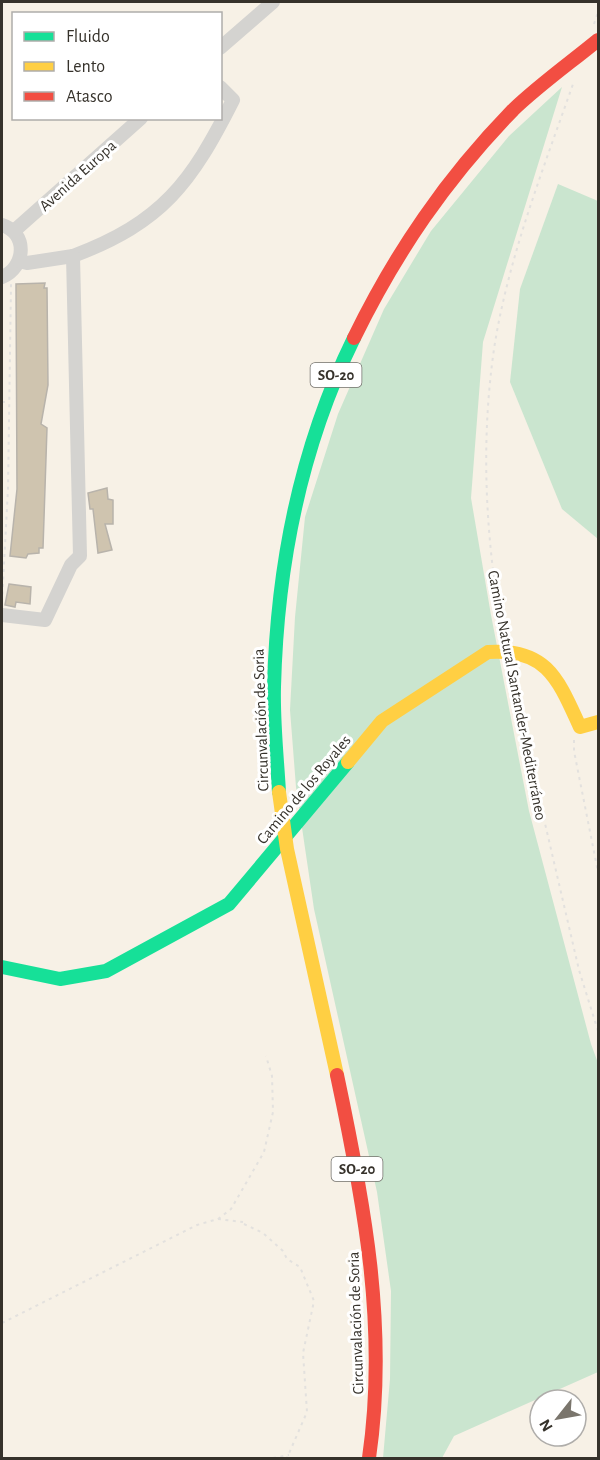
<svg xmlns="http://www.w3.org/2000/svg" width="600" height="1460" font-family="'Alegreya Sans',sans-serif">
	<style>
		.green { fill: #cae5cf }
		.building { fill: #cfc4af; stroke: #b8b3ab; stroke-width: 1.5 }
		.lines { fill: none; stroke-linecap: round; stroke-linejoin: round }
		.path { stroke: #e3e1de; stroke-width: 2; stroke-dasharray: 3 4.5; stroke-linecap: butt }
		.street { stroke: #d4d3d0; stroke-width: 14 }
		.fast { stroke: #16e098; stroke-width: 14 }
		.slow { stroke: #ffcf43; stroke-width: 14 }
		.jam { stroke: #f24e42; stroke-width: 14 }
		.labels { text-anchor: middle; stroke-width: 6; stroke-linejoin: round; paint-order: stroke }
		.shield { fill: #fff; stroke: #72706b; stroke-width: 1.5 }
		.shield-label { font-size: 15px; font-weight: bold; fill: #36322b }
		.street-label { font-size: 16px; fill: #36322b; stroke: #fff }
	</style>
	<rect width="100%" height="100%" fill="#f7f1e6"/>
	<g class="green">
		<polygon points="562,87 483,342 471,498 491,615 529,811 591,1044 598,1063 598,1372 454,1436 442,1458 383,1458 390,1379 391,1291 377,1192 314,909 296,787 290,710 295,617 305,517 338,414 384,309 431,231 509,136"/>
		<polygon points="558,184 598,201 598,539 562,509 510,382 520,289"/>
	</g>
	<g class="building">
		<polygon points="45,283 44,288 47,288 48,385 41,424 47,428 43,548 39,548 39,553 28,554 26,558 10,556 17,489 16,284"/>
		<polygon points="107,488 108,499 113,500 113,524 105,524 112,550 98,553 93,509 90,509 88,493"/>
		<polygon points="9,584 31,587 30,604 16,602 15,607 5,605"/>
	</g>
	<g class="lines">
		<g class="path">
			<polyline points="594,24 598,12"/>
			<polyline points="2,402 9,402"/>
			<polyline points="2,602 8,489 11,284"/>
			<path d="M 503,637 C 486,541 480,447 494,349 C 508,258 543,170 573,84"/>
			<polyline points="508,664 579,970 598,1031"/>
			<polyline points="574,740 574,751 598,872"/>
			<polyline points="218,1219 231,1209 264,1152 273,1112 272,1076 266,1056"/>
			<polyline points="244,1224 263,1233 283,1251 287,1259 300,1267 314,1301 303,1353 307,1412 287,1458"/>
			<polyline points="2,1323 197,1225 218,1219 243,1222"/>
			<polyline points="273,1458 289,1455"/>
		</g>
		<g class="street">
			<polyline points="220,48 273,2"/>
			<path d="M 2,225 C 28,233 26,267 2,277"/>
			<polyline points="14,231 141,118"/>
			<path d="M 73,256 C 163,222 191,183 233,100 L 220,87"/>
			<polyline points="2,615 45,620 71,565 80,556 73,256 27,263 19,261"/>
		</g>
		<g class="fast">
			<path d="M 279,792 C 277,757 273,721 274,687 C 277,567 301,446 354,338"/>
			<polyline points="2,967 60,979 106,971 229,904 348,762"/>
		</g>
		<g class="slow">
			<path d="M 348,762 L 382,721 L 488,652 C 547,648 558,679 580,727 L 598,722"/>
			<polyline points="279,792 287,849 337,1075"/>
		</g>
		<g class="jam">
			<path d="M 354,338 C 396,252 446,179 513,110 C 539,85 570,63 598,40"/>
			<path d="M 337,1075 C 364,1202 388,1328 369,1458"/>
		</g>
	</g>
	<g class="labels">
		<g class="shield">
			<rect x="310.5" y="363" width="51" height="24" rx="4.5"/>
			<rect x="331.5" y="1157" width="51" height="24" rx="4.5"/>
		</g>
		<g class="shield-label">
			<text x="336" y="380">SO-20</text>
			<text x="357" y="1174">SO-20</text>
		</g>
		<g class="street-label">
			<text transform="translate(77 175) rotate(-42)" y="6">Avenida Europa</text>
			<text transform="translate(518 695) rotate(79)" y="6">Camino Natural Santander-Mediterráneo</text>
			<text transform="translate(260 720) rotate(-92)" y="6">Circunvalación de Soria</text>
			<text transform="translate(303 789) rotate(-50)" y="6">Camino de los Royales</text>
			<text transform="translate(355 1323) rotate(-92)" y="6">Circunvalación de Soria</text>
		</g>
	</g>
	<rect width="600" height="1460" fill="none" stroke="#36322b" stroke-width="6"/>
	<rect x="12" y="12" width="210" height="108" fill="#ffffff" stroke="#afadaa" stroke-width="1.5"/>
	<rect x="24" y="32" width="30" height="9" fill="#16e098" stroke="#afadaa" stroke-width="1.5"/>
	<text x="66" y="42" font-size="18" fill="#36322b">Fluido</text>
	<rect x="24" y="62" width="30" height="9" fill="#ffcf43" stroke="#afadaa" stroke-width="1.5"/>
	<text x="66" y="72" font-size="18" fill="#36322b">Lento</text>
	<rect x="24" y="92" width="30" height="9" fill="#f24e42" stroke="#afadaa" stroke-width="1.5"/>
	<text x="66" y="102" font-size="18" fill="#36322b">Atasco</text>
	<g transform="translate(558 1418) rotate(239)"><circle r="28" fill="#ffffff" stroke="#afadaa" stroke-width="1.5"/>
	<path d="M0-4.5L10 22L0 15L-10 22Z" fill="#7a756c"/>
	<text y="-9" font-size="16" font-weight="bold" text-anchor="middle" fill="#36322b">N</text>
	</g>
</svg>
